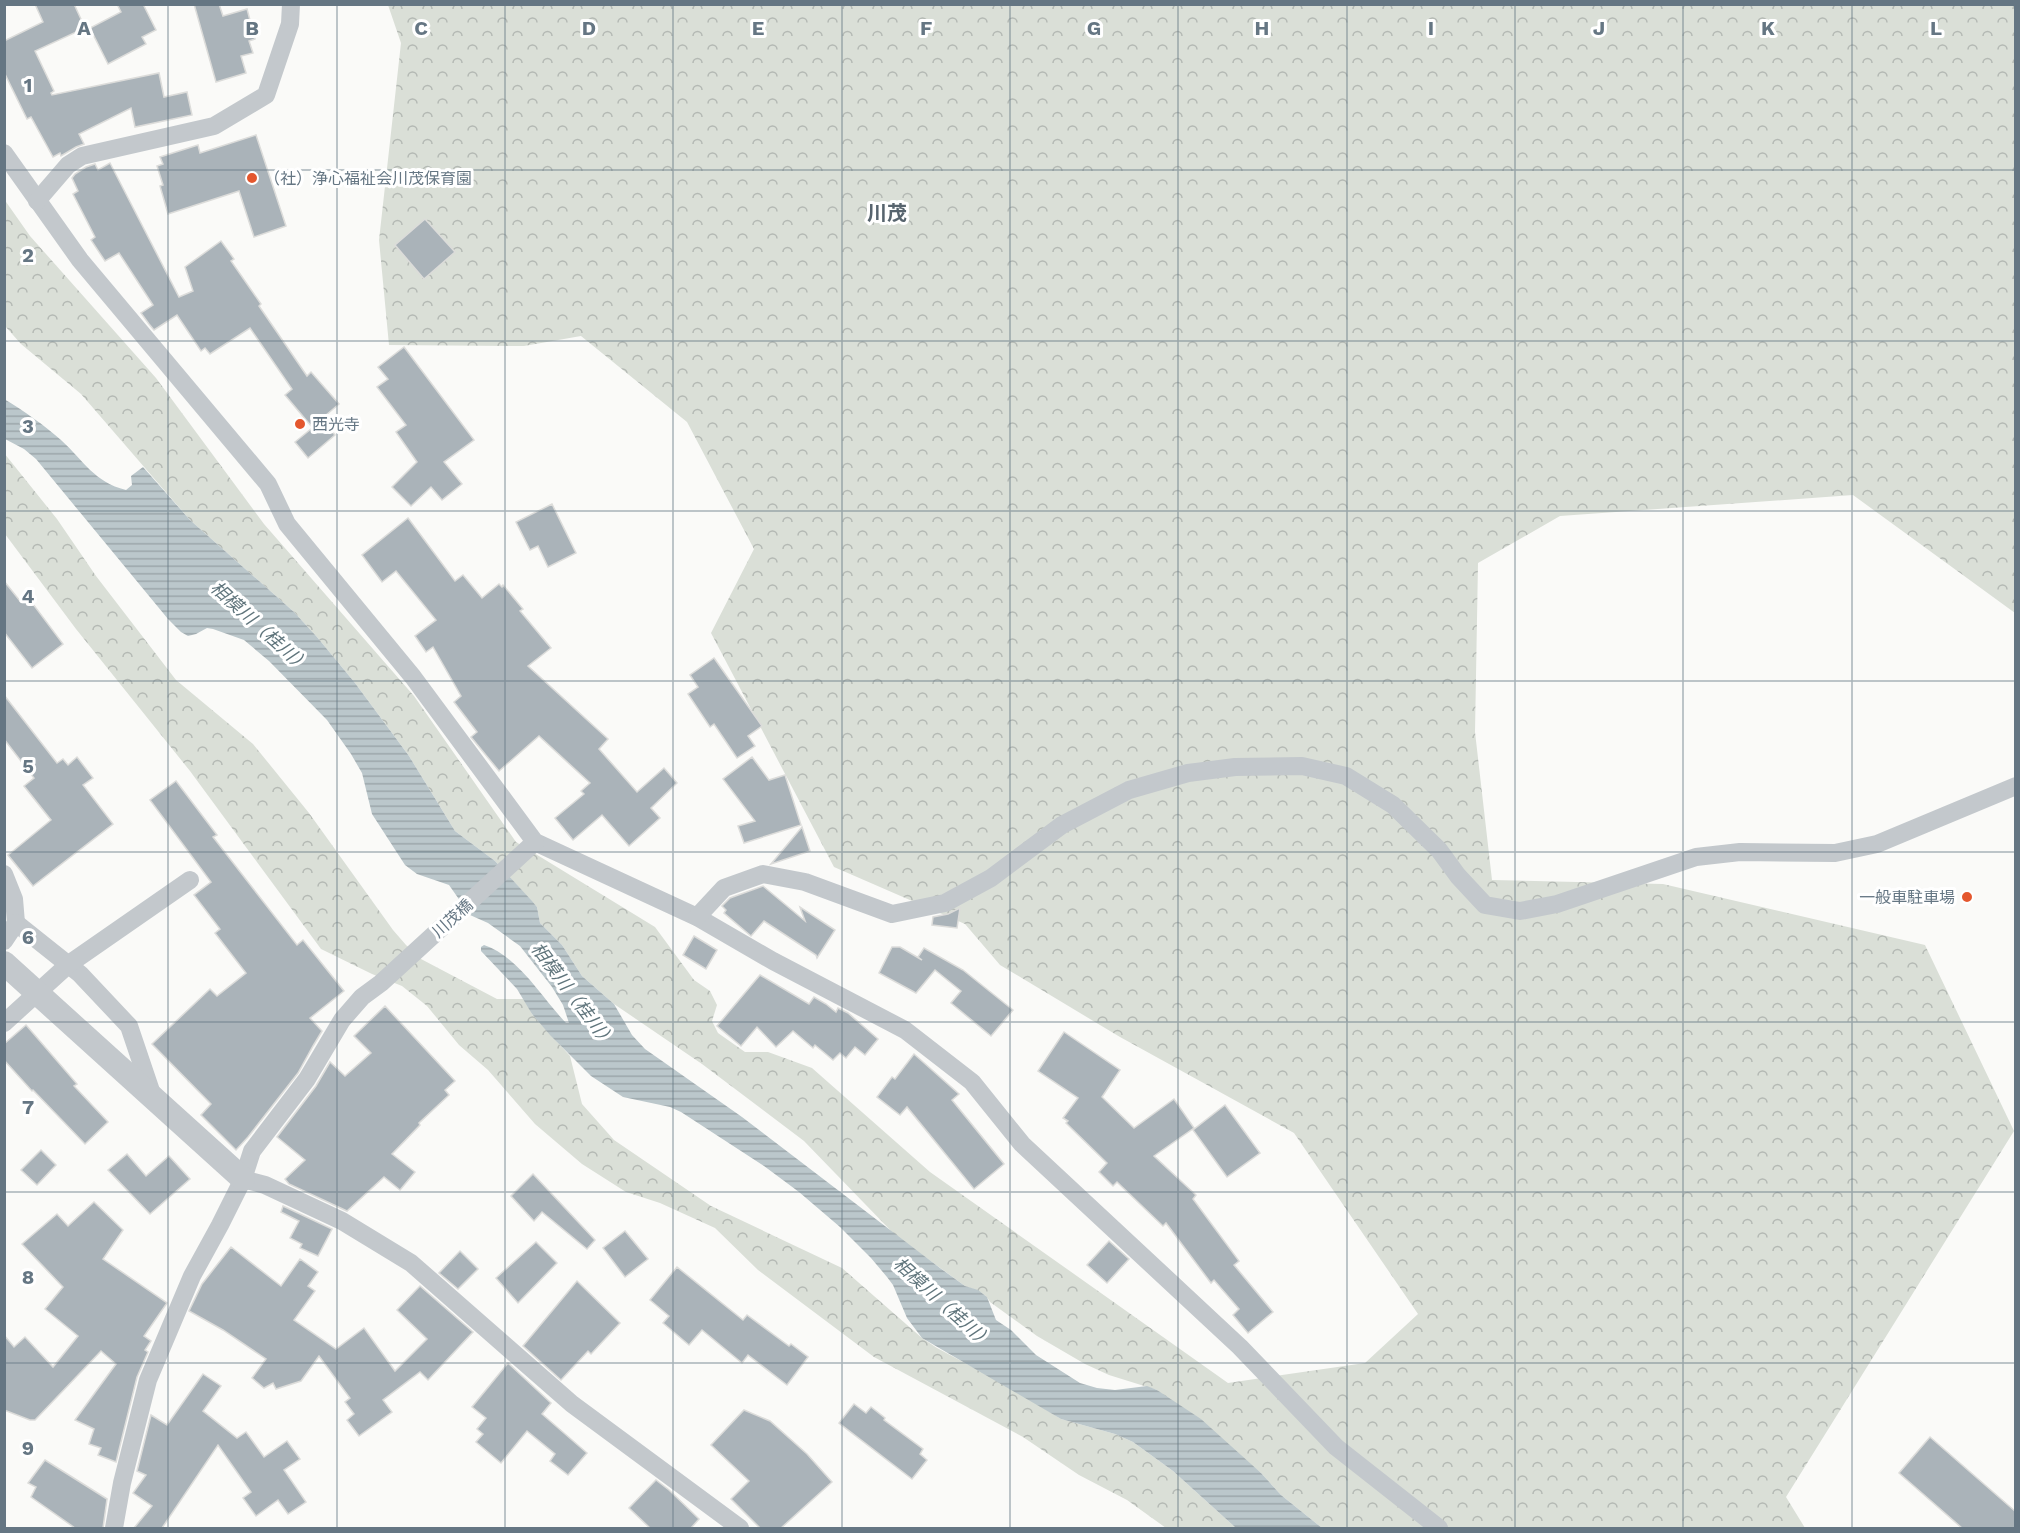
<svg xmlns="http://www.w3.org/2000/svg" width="2020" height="1533" font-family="'Work Sans','Noto Sans JP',sans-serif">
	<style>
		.forest { fill: url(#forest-crowns) }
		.water { fill: url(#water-rules) }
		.building { fill: #aab3b9; stroke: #dcdcda; stroke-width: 1.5 }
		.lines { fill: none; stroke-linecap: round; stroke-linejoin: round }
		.minor { stroke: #c3c8cc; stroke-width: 18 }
		.tertiary { stroke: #c3c8cc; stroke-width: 24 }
		.grid { fill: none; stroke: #657683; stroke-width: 1.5; stroke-opacity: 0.55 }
		.poi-dot { fill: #e4572e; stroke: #fff; stroke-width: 2 }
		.labels { text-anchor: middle; stroke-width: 6; stroke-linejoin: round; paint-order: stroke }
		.poi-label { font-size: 16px; fill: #657683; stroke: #fff; text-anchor: start }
		.street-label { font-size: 16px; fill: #657683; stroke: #fff }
		.water-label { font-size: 18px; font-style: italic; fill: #60757c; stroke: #fff }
		.quarter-label { font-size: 20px; font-weight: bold; fill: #57646e; stroke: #fff }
		.grid-label { font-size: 20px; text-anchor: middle; font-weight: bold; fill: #657683; stroke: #fff; stroke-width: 6; stroke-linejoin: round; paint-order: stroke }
	</style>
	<defs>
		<pattern id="forest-crowns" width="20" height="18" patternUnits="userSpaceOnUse" patternTransform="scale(1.5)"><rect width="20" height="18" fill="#dadfd7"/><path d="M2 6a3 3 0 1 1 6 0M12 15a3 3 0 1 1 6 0" fill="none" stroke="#b4b9b4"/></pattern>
		<pattern id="water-rules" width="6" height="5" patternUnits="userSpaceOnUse" patternTransform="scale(1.5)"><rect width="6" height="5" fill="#bbc7cb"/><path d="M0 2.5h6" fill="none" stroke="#9ca6aa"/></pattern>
	</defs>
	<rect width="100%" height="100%" fill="#fafaf8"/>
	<g class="forest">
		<path d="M 388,5 L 2015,5 L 2015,613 L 1853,495 L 1560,516 L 1478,563 L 1475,732 L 1492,880 L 1663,884 L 1925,945 L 2014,1131 L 1786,1497 L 1805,1528 L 1322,1528 L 1281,1495 L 1261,1473 L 1157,1390 L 1109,1375 L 1085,1364 L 1037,1336 L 990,1302 C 985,1292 975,1290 965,1286 L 895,1235 L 804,1141 L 702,1064 L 614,1004 L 582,976 L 562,945 L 540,923 L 537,907 L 495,861 L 455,831 L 409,756 L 355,683 L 317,637 L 294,612 L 190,520 L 81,394 L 21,344 L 5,326 L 4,199 L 30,236 L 156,378 L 264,524 L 414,696 L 516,842 L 655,927 L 694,980 L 710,991 L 717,1005 L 712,1021 L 718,1033 L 745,1052 L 768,1052 L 812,1068 L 930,1172 L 1228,1383 L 1365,1363 L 1418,1314 L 1294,1133 L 1120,1037 L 1000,965 L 965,924 L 834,867 L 711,633 L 754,549 L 687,422 L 581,336 L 524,346 L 389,345 L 379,240 L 401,43 Z"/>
		<polygon points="4,453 57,519 96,576 176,680 253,744 309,813 393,930 406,945 421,959 497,999 525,999 532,1014 570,1056 582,1104 614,1140 711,1206 842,1268 922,1338 937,1348 1006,1385 1061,1419 1115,1434 1133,1442 1173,1471 1236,1528 1166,1528 1127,1500 1079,1475 1023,1437 874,1357 758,1270 715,1228 660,1203 626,1192 582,1164 535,1124 488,1070 459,1045 427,1006 402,986 372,974 321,949 190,771 76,629 5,534"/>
	</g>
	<path class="water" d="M 4,399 C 24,411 44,425 61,440 C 84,461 94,482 126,490 L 132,485 L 131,476 L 143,467 L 190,520 L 294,612 L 317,637 L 355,683 L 409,756 L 455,831 L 495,861 L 532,901 L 537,907 L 540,923 L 562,945 L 582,976 L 614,1004 L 632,1035 L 645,1049 L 742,1117 L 940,1268 L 965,1286 L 978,1290 L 987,1297 L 996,1320 L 1011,1330 L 1036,1355 L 1080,1383 L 1097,1388 L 1115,1390 L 1147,1386 L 1157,1390 L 1201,1419 L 1261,1473 L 1281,1495 L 1322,1528 L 1236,1528 L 1173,1471 L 1133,1442 L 1115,1434 L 1061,1419 L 922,1338 L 907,1318 L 893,1285 L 887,1277 L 871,1258 L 840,1227 L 799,1192 L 764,1166 L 681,1112 L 670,1107 L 623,1097 L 591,1076 L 550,1035 L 532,1014 L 517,989 L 481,951 L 481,947 L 484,945 C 519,957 541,997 566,1023 L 569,1023 L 563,1005 L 552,987 L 520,946 L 488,923 L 470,915 L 449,885 L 417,874 L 405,865 L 372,814 L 362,773 L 351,754 L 327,720 L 269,661 L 244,640 L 213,629 L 207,628 L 196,634 L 188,636 L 181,632 L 168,619 L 36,459 L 24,449 L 5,439 Z"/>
	<g class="building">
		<polygon points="35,4 74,4 85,28 35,51 54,91 51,93 52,95 159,73 164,97 187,92 192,115 135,127 131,108 79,134 84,144 76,147 61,156 60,153 53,157 31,117 27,119 4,72 4,41 43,22"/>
		<polygon points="117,4 143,4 156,30 142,37 146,44 108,64 90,28 121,12"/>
		<polygon points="194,4 219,4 223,16 247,9 255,39 249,41 253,53 241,56 246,73 216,82"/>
		<polygon points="256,135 286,226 254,237 239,191 168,214 160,186 163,185 157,166 163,164 160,157 198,145 200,153"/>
		<polygon points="110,163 179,297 193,291 185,267 221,241 234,259 231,261 261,304 259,306 307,376 311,372 339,404 312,427 285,395 292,389 250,328 210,354 205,348 201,351 177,315 154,330 149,324 141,313 153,305 119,253 105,261 91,240 95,237 73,194 78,191 72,178 75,174 86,167 95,164 98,170"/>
		<polygon points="425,219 455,252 424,279 395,245"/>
		<polygon points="404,347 474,440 444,462 462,484 442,500 431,487 411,506 392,487 417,462 396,432 406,425 377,387 388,379 378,367"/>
		<polygon points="322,420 335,435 308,458 295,442"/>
		<polygon points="552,504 576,553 548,567 538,546 530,550 516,522"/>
		<polygon points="408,518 455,581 463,575 482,598 499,584 502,587 503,585 523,609 520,611 551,648 528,666 608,739 599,749 637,792 664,768 677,783 651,808 660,818 629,846 602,815 573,840 555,818 584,794 581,791 590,783 539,736 499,771 471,737 477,732 454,702 461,696 433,647 426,652 415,636 436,620 396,571 382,582 362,555"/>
		<polygon points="4,581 20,601 27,596 63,644 32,668 4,632"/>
		<polygon points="714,658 762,726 748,736 755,746 737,758 714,724 710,727 688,694 698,687 690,675"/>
		<polygon points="4,695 57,763 63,759 68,765 77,757 93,778 83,785 113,824 33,886 8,855 51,820 24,786 34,778 4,739"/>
		<polygon points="752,757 769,780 785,775 801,825 744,843 738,826 755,821 723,779"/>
		<polygon points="176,781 217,835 213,837 297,945 303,940 344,991 310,1018 322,1031 313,1046 298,1073 248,1137 236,1150 201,1115 211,1104 152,1044 210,989 217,996 246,973 215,933 220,929 194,895 211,882 150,800"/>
		<polygon points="802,827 810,851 771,864"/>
		<polygon points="763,886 805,921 800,907 835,930 817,958 816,955 764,921 751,936 724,913 726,910 722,906 730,898"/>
		<polygon points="960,908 957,928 932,925 933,917 948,914"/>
		<polygon points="694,936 717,950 706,969 683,955"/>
		<polygon points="892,947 900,947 922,960 918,957 924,948 963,970 1013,1010 991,1036 951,1003 961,991 935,970 916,993 879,973"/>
		<polygon points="760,975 809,1004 814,997 826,1004 836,1012 838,1008 848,1013 878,1039 865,1055 855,1047 846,1058 840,1053 833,1060 815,1045 813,1048 793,1031 776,1047 757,1027 741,1046 717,1026"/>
		<polygon points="385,1006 455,1081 445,1090 449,1095 419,1123 420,1125 392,1154 415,1172 400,1190 384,1177 347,1211 289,1184 285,1179 305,1160 277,1137 316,1086 330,1062 345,1076 371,1053 354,1036"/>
		<polygon points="26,1025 77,1084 74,1086 108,1122 85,1144 33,1090 32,1091 4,1060 4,1044"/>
		<polygon points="1064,1032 1120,1070 1102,1097 1134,1128 1174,1099 1194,1128 1154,1156 1196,1195 1193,1199 1239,1261 1234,1265 1273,1312 1248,1333 1233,1315 1239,1309 1214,1280 1211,1283 1166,1223 1163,1226 1117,1182 1113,1186 1099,1172 1107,1163 1066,1123 1068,1121 1063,1118 1078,1098 1038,1071"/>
		<polygon points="914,1054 959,1094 952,1100 1004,1164 974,1189 907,1107 900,1115 877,1097 892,1077 895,1079"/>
		<polygon points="1225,1105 1260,1153 1227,1177 1193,1130"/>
		<polygon points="41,1150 56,1165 37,1185 21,1170"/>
		<polygon points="127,1154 146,1176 169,1156 190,1179 150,1214 108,1170"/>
		<polygon points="533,1174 595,1240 587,1249 542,1212 534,1221 511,1196"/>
		<polygon points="94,1202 123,1230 103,1259 167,1303 144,1336 151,1341 145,1350 148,1352 137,1377 116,1462 98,1455 101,1448 89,1444 94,1429 75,1420 116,1364 101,1351 35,1420 30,1420 4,1410 4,1335 14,1347 25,1337 53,1367 78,1336 45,1309 63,1287 22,1244 57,1214 68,1226"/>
		<polygon points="283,1206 332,1229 318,1256 300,1248 302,1244 290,1238 299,1221 281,1212"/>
		<polygon points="625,1231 648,1259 625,1277 603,1248"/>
		<polygon points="1109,1241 1129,1259 1107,1283 1087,1265"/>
		<polygon points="536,1242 557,1263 518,1303 496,1278"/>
		<polygon points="231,1247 281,1286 300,1259 318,1272 308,1286 315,1291 294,1320 336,1349 364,1328 395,1371 427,1339 397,1310 420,1286 473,1332 428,1380 420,1372 383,1400 392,1412 359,1436 347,1420 354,1414 345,1402 350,1398 319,1356 301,1381 276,1389 273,1383 264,1388 252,1378 266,1359 223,1330 189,1311 202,1284"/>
		<polygon points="460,1251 478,1269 458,1289 439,1273"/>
		<polygon points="677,1267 743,1320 747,1315 789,1346 791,1344 808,1357 787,1385 748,1355 742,1363 702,1330 689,1345 663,1323 669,1316 650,1300"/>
		<polygon points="577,1281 620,1323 591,1354 588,1351 561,1380 523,1346"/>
		<polygon points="508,1363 551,1403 542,1414 587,1453 568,1475 550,1461 555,1454 527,1431 501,1463 476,1442 483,1434 477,1429 486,1418 472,1407"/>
		<polygon points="203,1374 221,1386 203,1411 237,1438 246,1432 264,1457 287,1441 300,1459 284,1470 306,1502 288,1514 278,1500 256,1516 243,1498 251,1492 218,1445 162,1528 134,1528 152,1506 133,1493 146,1475 137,1471 151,1415 167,1425"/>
		<polygon points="854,1404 866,1413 871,1407 885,1418 884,1420 923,1449 920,1454 927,1460 912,1479 839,1423"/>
		<polygon points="744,1410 770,1421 807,1454 832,1482 781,1528 760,1528 731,1499 749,1481 711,1445"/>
		<polygon points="1930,1437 2016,1512 2016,1528 1962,1528 1899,1473"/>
		<polygon points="45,1460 107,1499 103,1528 75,1528 31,1497 36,1487 28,1483"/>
		<polygon points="656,1480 669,1490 699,1519 691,1528 650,1528 629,1508"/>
	</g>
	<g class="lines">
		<g class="minor">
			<polyline points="4,153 80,260 268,484 287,524 413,677 535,842 697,917 773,961 905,1030 972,1082 1022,1144 1240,1347 1336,1447 1439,1528"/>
			<polyline points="37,201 68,165 82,156 214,126 266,95 290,24 291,4"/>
			<polyline points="4,874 14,899 16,923 4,941"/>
			<polyline points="697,917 724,888 763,874 805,882 892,914 945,903 991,878 1062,825 1129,790 1188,773 1235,767 1302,766 1346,776 1393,805 1439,850 1458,876 1485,905 1520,911 1557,904 1696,857 1740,852 1835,853 1877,844 2016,786"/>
			<polyline points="16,923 80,974 129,1026 153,1097"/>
			<polyline points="4,1023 69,964 190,880"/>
			<polyline points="243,1179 265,1185 342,1221 411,1263 572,1404 740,1528"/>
			<polyline points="114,1528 122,1483 148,1380 192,1276 220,1225 243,1179 252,1151 307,1079 342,1020 362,997 381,983 535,842"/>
		</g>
		<polyline class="tertiary" points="4,963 243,1179"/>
	</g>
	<path class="grid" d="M 168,4 L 168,1528M 337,4 L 337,1528M 505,4 L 505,1528M 673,4 L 673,1528M 842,4 L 842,1528M 1010,4 L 1010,1528M 1178,4 L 1178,1528M 1347,4 L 1347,1528M 1515,4 L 1515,1528M 1683,4 L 1683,1528M 1852,4 L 1852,1528M 4,170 L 2016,170M 4,341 L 2016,341M 4,511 L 2016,511M 4,681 L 2016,681M 4,852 L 2016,852M 4,1022 L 2016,1022M 4,1192 L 2016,1192M 4,1363 L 2016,1363"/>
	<g class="poi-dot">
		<circle cx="252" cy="178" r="6"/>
		<circle cx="300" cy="424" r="6"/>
		<circle cx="1967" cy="897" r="6"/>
	</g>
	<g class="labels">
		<g class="poi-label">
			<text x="264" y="184">（社）浄心福祉会川茂保育園</text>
			<text x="312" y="430">西光寺</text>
			<text x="1955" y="903" text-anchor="end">一般車駐車場</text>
		</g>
		<g class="street-label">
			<text transform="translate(452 918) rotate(-42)" y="6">川茂橋</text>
		</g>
		<g class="water-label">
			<text transform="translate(260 627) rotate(42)" y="6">相模川（桂川）</text>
			<text transform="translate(573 995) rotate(53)" y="6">相模川（桂川）</text>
			<text transform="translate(943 1303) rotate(42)" y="6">相模川（桂川）</text>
		</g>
		<g class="quarter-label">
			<text x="887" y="220">川茂</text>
		</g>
	</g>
	<g class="grid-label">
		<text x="84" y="35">A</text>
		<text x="252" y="35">B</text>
		<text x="421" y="35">C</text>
		<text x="589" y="35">D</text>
		<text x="758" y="35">E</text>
		<text x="926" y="35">F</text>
		<text x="1094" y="35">G</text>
		<text x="1262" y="35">H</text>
		<text x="1431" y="35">I</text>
		<text x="1599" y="35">J</text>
		<text x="1768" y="35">K</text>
		<text x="1936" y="35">L</text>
		<text x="28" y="92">1</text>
		<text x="28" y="262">2</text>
		<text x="28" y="433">3</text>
		<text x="28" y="603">4</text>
		<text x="28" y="773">5</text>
		<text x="28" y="944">6</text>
		<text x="28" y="1114">7</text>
		<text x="28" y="1284">8</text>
		<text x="28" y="1455">9</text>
	</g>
	<rect width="2020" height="1533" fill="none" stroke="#657683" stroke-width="12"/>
</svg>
